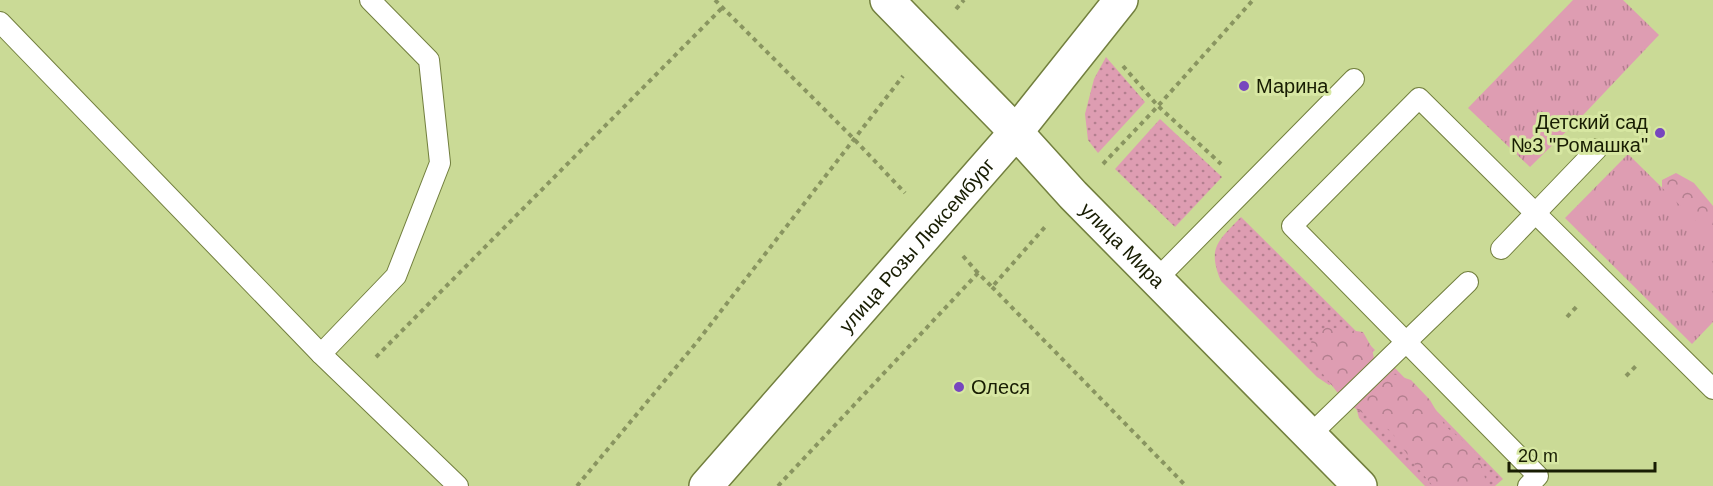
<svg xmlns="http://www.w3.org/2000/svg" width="1713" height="486" font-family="Arial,sans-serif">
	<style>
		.grass { fill: url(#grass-dots) }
		.forest { fill: url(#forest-crowns) }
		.park { fill: url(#park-tufts) }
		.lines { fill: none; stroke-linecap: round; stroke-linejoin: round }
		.service-casing { stroke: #727f3e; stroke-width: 22 }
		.tertiary-casing { stroke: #727f3e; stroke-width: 36 }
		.secondary-casing { stroke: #727f3e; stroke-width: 36 }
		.primary-casing { stroke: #727f3e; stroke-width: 36 }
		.path { stroke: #899560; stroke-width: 4; stroke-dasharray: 4.5 4.5; stroke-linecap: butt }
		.service { stroke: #fff; stroke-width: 20 }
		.tertiary { stroke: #fff; stroke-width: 33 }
		.secondary { stroke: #fff; stroke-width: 33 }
		.primary { stroke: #fff; stroke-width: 33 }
		.poi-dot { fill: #7746be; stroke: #d7e7a2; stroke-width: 2 }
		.labels { text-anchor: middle; stroke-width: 6; stroke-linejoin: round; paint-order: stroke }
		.poi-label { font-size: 20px; fill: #181d03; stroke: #d7e7a2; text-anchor: start }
		.street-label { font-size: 20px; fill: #181d03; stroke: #d7e7a2 }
	</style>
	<defs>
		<pattern id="grass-dots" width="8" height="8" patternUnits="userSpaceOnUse" patternTransform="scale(1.5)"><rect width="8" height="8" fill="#de9db2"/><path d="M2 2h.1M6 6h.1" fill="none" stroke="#b37f8f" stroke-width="1.8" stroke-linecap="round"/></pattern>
		<pattern id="forest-crowns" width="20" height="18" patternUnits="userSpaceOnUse" patternTransform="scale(1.5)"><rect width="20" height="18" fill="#de9db2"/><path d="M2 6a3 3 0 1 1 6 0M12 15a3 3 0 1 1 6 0" fill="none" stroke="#b37f8f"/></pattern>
		<pattern id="park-tufts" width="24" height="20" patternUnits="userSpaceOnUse" patternTransform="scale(1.5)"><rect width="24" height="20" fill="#de9db2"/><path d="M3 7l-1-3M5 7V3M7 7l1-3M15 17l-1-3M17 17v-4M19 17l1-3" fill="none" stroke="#b37f8f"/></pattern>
	</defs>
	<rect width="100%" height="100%" fill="#cada96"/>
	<g class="grass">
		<polygon points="1106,57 1145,102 1098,153 1088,140 1085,114 1094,79"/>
		<polygon points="1160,119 1222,177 1175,227 1115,169"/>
		<path d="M 1241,217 L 1375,350 L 1343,382 L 1329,385 L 1317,377 L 1221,281 C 1207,248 1218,241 1241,217 Z"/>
		<polygon points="1393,366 1503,479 1495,486 1425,486 1359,418 1356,407"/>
	</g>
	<g class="forest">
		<polygon points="1676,173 1694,183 1713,206 1713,264 1662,202 1662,180"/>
		<polygon points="1326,327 1363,332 1372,348 1375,364 1390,373 1411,380 1430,400 1445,426 1473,449 1483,469 1486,483 1485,486 1433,486 1411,460 1391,431 1350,405 1337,392 1316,365 1311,341"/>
	</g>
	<g class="park">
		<polygon points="1573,0 1623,0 1659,35 1586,112 1530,167 1468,108"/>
		<polygon points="1628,154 1713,238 1713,322 1692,344 1565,218"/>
	</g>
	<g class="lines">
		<g class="service-casing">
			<g id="service">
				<polyline points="0,22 321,354 458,486"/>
				<polyline points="1501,249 1597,149"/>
				<polyline points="1157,279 1354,79"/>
				<polyline points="321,354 396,276 440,163 429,60 370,0"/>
				<polyline points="1310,435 1468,282"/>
				<polyline points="1528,486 1538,476 1292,226 1419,98 1713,389"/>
			</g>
		</g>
		<g class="tertiary-casing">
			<polyline id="tertiary" points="1016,132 1121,0"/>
		</g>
		<g class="secondary-casing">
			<polyline id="secondary" points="887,0 1016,132"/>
		</g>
		<g class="primary-casing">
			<g id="primary">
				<path id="s1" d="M 706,486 L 1016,132 L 1073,195 L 1360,486"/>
			</g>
		</g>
		<g class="path">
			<polyline points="715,0 853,138 905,193"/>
			<polyline points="956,9 964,0"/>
			<polyline points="1123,66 1158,106 1221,164"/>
			<polyline points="1103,164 1158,106 1253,0"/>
			<polyline points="963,256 978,273"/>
			<polyline points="992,287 1186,486"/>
			<polyline points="1567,317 1579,304"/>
			<polyline points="376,357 722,8"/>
			<polyline points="1626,376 1638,364"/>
			<polyline points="577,486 697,342 903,76"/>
			<polyline points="778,486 978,273 992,287 1045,227"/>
		</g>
		<use href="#service" class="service"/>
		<use href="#tertiary" class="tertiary"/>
		<use href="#secondary" class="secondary"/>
		<use href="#primary" class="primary"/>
	</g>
	<g class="poi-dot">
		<circle cx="1244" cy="86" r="6"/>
		<circle cx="1660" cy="133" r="6"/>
		<circle cx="959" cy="387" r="6"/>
	</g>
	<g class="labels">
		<g class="poi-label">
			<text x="1256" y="93">Марина</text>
			<text x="1648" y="129" text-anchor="end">Детский сад<tspan x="1648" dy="23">№3 "Ромашка"</tspan></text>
			<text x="971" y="394">Олеся</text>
		</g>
		<g class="street-label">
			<text dy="7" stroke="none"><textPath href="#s1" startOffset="626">улица Мира</textPath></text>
			<text dy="7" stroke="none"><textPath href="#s1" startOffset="320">улица Розы Люксембург</textPath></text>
		</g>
	</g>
	<path d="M1509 462v9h146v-9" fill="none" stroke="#181d03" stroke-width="3"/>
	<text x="1518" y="462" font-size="18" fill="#181d03" stroke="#d7e7a2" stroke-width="4.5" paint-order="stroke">20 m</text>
</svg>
